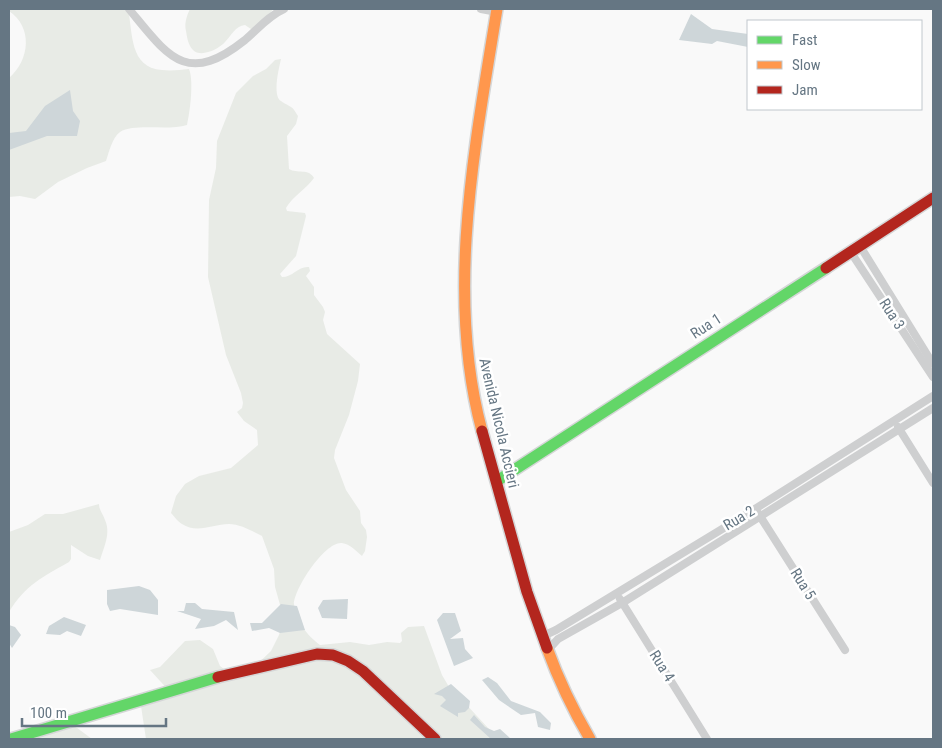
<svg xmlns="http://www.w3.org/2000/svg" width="942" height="748" font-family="'Roboto Condensed',sans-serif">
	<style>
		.green { fill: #e8ebe6 }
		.water { fill: #ced6d9 }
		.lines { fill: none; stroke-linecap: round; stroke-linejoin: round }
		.fast-casing { stroke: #d5d6d7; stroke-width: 14 }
		.slow-casing { stroke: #d5d6d7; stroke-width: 14 }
		.jam-casing { stroke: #d5d6d7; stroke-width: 14 }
		.street { stroke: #cecfd0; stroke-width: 8 }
		.fast { stroke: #63d668; stroke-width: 11 }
		.slow { stroke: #ff974d; stroke-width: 11 }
		.jam { stroke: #b3261e; stroke-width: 11 }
		.labels { text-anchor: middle; stroke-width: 5; stroke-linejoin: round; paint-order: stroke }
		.street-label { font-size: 15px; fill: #657683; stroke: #fff }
	</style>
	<rect width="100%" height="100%" fill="#f9f9f9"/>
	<g class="green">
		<path d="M 9,9 L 128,9 C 133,32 129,68 162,70 C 171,71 180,70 189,69 C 194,81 190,112 187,125 C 169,131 134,123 120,132 C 112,138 109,152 106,161 L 87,168 L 58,182 L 35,199 L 20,196 L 9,197 L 9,78 C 30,60 33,27 9,11 Z"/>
		<path d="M 190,9 L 273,9 L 258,30 L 254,31 L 245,25 C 235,26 231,36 225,42 C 219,49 201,58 193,50 C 188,45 187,37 186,31 C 184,24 187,15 190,9 Z"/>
		<path d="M 281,59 C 279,68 272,96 281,101 C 291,108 291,104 298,116 L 296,124 L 287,136 L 289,169 C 297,174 309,168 314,178 C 306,189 293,196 286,208 L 287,211 L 305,213 L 306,216 L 296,256 L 280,274 L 282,277 C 293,277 298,266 309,267 L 310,271 L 306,276 L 314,287 L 314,295 L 323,307 L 325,312 L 323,320 L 327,334 L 360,364 L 358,381 L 349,415 L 335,450 L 334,458 L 346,490 L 360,511 L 361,523 L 366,530 L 367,537 L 365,551 L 362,556 C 356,551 350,544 342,543 C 325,541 294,589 294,604 C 295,621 308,636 320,645 L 350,642 L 369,645 L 387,642 L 400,643 L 402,641 L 401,633 L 408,627 L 424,626 L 442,675 L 452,692 L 464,702 L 489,729 L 504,739 L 146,739 L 141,706 L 171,697 L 171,693 L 150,670 L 160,667 L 185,641 L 200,640 L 213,649 L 220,666 L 232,675 L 247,674 L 271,651 L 279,635 L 284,619 L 275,587 L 274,569 L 262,536 C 252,531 240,524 229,524 C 213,524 197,534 182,524 C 178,522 174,516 171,513 L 176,496 L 185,484 L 199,476 L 231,468 L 258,445 L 257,430 L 244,421 L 237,412 L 242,408 L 243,403 L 241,393 L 226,355 L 208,277 L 209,200 L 216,168 L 217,141 L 236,93 L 253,76 L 266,69 L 275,60 Z"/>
		<path d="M 99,504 C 99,510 103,514 105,520 C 111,533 104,547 100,560 L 88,556 L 71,545 L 71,559 L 69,562 C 43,577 25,585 9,612 L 9,532 L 28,525 L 45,514 L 63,514 Z"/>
		<polygon points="69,722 92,739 26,739"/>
	</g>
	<g class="water">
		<polygon points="691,14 712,29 748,34 748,47 717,41 712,44 679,40"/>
		<polygon points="70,90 73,111 80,121 77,136 47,136 9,150 9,133 26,131 45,106"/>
		<polygon points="139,586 150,590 158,600 158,615 120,609 110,611 107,604 107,590"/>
		<polygon points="348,599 347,619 322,618 318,608 323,600"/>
		<polygon points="186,603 195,603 202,609 234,612 238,630 226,620 214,626 195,629 201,619 177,611 184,611"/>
		<polygon points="281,604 297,606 305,630 280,633 269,628 252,631 250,623 262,623"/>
		<polygon points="443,613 455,613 461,631 450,639 463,638 465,649 473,658 454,666 437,620"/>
		<polygon points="64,617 86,625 81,636 67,631 60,635 46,634 49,626"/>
		<polygon points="9,625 15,627 21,635 12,648 9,643"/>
		<polygon points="488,677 497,683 511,701 540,712 551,723 550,730 538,727 535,713 521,715 499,700 482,680"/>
		<polygon points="451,684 470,701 469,708 465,712 458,713 458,717 440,706 446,700 442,696 434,694"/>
		<polygon points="474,715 485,727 494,731 500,729 511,739 491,739 470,720"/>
	</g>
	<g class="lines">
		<g class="fast-casing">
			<g id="fast">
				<polyline points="497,481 826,268"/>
				<polyline points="11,739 218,677"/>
			</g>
		</g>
		<g class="slow-casing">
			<g id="slow">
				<path d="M 482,431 C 445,295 475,145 497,9"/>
				<path d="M 547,648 C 559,681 573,710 590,739"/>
			</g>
		</g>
		<g class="jam-casing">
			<g id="jam">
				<polyline points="826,268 933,198"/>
				<polyline points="482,431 527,592 547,648"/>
				<polyline points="218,677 317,654 333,655 348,661 363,671 435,739"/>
			</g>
		</g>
		<g class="street">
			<path d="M 129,9 C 168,56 186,87 245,40 C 258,29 268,16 284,9"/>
			<polyline points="481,9 497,12"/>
			<polyline points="860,246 933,364"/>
			<polyline points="850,251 933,377"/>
			<polyline points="898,427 933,483"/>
			<polyline points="758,513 845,650"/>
			<polyline points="620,599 707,739"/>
			<polyline points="543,636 556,630 755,509 933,396"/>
			<polyline points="547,651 558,639 622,603 933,408"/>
		</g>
		<use href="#fast" class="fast"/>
		<use href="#slow" class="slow"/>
		<use href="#jam" class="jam"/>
	</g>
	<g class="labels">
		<g class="street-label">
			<text transform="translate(892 314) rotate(57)" y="5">Rua 3</text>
			<text transform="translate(706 326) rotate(-33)" y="5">Rua 1</text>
			<text transform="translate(499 423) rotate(77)" y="5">Avenida Nicola Accieri</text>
			<text transform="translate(739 518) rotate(-31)" y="5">Rua 2</text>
			<text transform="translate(803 584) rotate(58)" y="5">Rua 5</text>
			<text transform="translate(662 666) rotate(58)" y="5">Rua 4</text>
		</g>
	</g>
	<rect width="942" height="748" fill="none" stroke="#657683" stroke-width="20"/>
	<rect x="747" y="20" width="175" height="90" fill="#ffffff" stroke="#c1c8cd"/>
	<rect x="757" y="36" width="25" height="8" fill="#63d668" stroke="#c1c8cd"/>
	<text x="792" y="45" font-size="15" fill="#657683">Fast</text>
	<rect x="757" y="61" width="25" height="8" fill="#ff974d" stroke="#c1c8cd"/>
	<text x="792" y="70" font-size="15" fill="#657683">Slow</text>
	<rect x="757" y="86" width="25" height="8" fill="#b3261e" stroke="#c1c8cd"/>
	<text x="792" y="95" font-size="15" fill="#657683">Jam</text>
	<path d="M22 718v8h144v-8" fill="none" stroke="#657683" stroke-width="2.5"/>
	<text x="30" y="718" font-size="15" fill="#657683" stroke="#ffffff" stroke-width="4" paint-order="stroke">100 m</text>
</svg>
